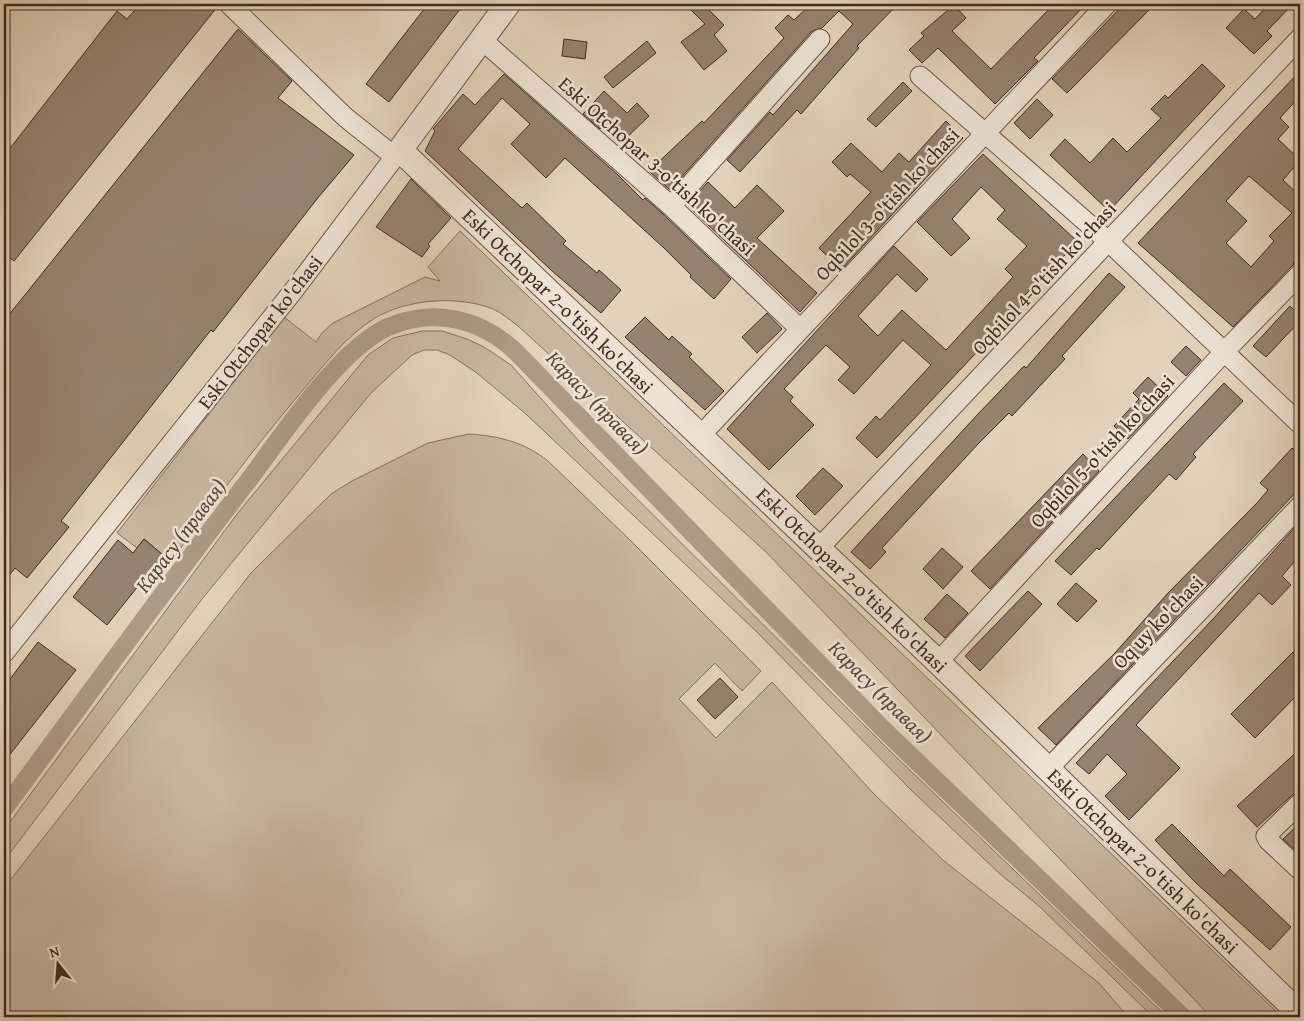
<svg xmlns="http://www.w3.org/2000/svg" width="1304" height="1021" font-family="'Gentium Book Plus',serif">
	<style>
		.green { fill: #c8b6a0; stroke: #85715f }
		.lines { fill: none; stroke-linecap: round; stroke-linejoin: round }
		.canal { stroke: #ac9a86; stroke-width: 18 }
		.building { fill: #968270; stroke: #422c1e; fill-rule: evenodd }
		.minor-casing { stroke: #6a5645; stroke-width: 21 }
		.tertiary-casing { stroke: #6a5645; stroke-width: 26 }
		.minor { stroke: #ede2d3; stroke-width: 19 }
		.tertiary { stroke: #ede2d3; stroke-width: 24 }
		.labels { text-anchor: middle; stroke-width: 5; stroke-linejoin: round; paint-order: stroke }
		.street-label { font-size: 20px; fill: #422c1e; stroke: #ede2d3 }
		.water-label { font-size: 21px; font-style: italic; fill: #5c4838; stroke: #ede2d3 }
	</style>
	<rect width="100%" height="100%" fill="#e3d2bb"/>
	<filter id="stains"><feTurbulence type="fractalNoise" baseFrequency=".004" numOctaves="4"/><feColorMatrix values="0 0 0 0 .2 0 0 0 0 .09 0 0 0 0 .02 0 0 0 .5 -.17"/></filter>
	<radialGradient id="worn" r=".72"><stop offset=".6" stop-color="#630" stop-opacity="0"/><stop offset="1" stop-color="#630" stop-opacity=".3"/></radialGradient>
	<g class="green">
		<path d="M 460,231 L 1282,1017 L 1211,1017 L 766,552 L 518,326 C 510,320 502,313 493,309 C 458,295 407,299 375,318 C 347,335 324,365 303,390 C 253,449 207,511 162,574 L 154,567 L 163,555 L 144,539 L 137,548 L 117,533 L 284,317 L 316,342 L 322,333 L 333,323 L 425,277 L 440,281 L 428,267 Z"/>
		<polygon points="422,331 442,331 467,339 484,347 511,365 579,441 891,752 1167,1017 1153,1017 1039,906 1000,874 910,789 757,632 527,415 477,373 450,355 437,350 424,350 412,355 371,393 202,599 4,861 4,830 237,514 368,355 393,338"/>
		<path d="M 469,434 C 499,436 524,442 548,461 L 629,539 L 761,671 L 742,691 L 715,663 L 679,699 L 716,738 L 772,682 L 874,794 L 944,861 L 1099,983 L 1128,1017 L 4,1017 L 4,888 L 251,573 L 331,494 L 352,481 L 428,443 Z"/>
	</g>
	<g class="lines">
		<path class="canal" d="M 4,809 C 85,699 165,589 248,481 C 281,437 339,349 388,327 C 435,307 482,319 517,353 L 883,729 L 1183,1017"/>
	</g>
	<g class="building">
		<polygon points="140,4 218,4 218,6 14,261 4,253 4,156 117,11 127,19"/>
		<polygon points="428,4 464,4 389,102 366,84"/>
		<polygon points="685,4 703,4 724,25 714,35 727,51 704,70 681,42 705,24"/>
		<polygon points="811,4 898,4 857,46 859,48 801,114 797,110 740,172 727,160 770,112 773,115 853,24 839,11 822,28 812,31 670,190 649,171 702,121 704,123 784,38 775,28 788,15 794,20"/>
		<polygon points="1054,4 1086,4 1034,58 1038,61 995,104 938,48 922,63 909,50 924,36 921,33 954,5 966,18 952,31 991,69"/>
		<polygon points="1124,4 1155,4 1067,93 1052,79"/>
		<polygon points="1269,4 1293,4 1267,31 1272,36 1254,54 1226,28 1244,9 1255,19"/>
		<polygon points="238,29 292,81 278,98 354,155 317,199 213,332 211,330 61,521 69,527 27,578 15,568 4,582 4,321"/>
		<polygon points="564,39 587,42 585,59 562,56"/>
		<polygon points="647,41 656,53 613,88 604,77"/>
		<polygon points="1202,64 1225,86 1109,211 1050,155 1065,139 1090,163 1113,138 1127,152 1161,118 1151,109 1165,95 1168,98"/>
		<path d="M 1300,71 L 1300,96 L 1280,118 L 1289,127 L 1278,139 L 1300,160 L 1283,180 L 1300,196 L 1300,255 L 1293,263 L 1294,264 L 1233,327 L 1138,243 ZM 1249,176 L 1292,213 L 1269,236 L 1274,241 L 1251,267 L 1226,243 L 1247,221 L 1226,201 Z"/>
		<polygon points="504,74 618,175 643,200 645,198 663,214 731,279 714,299 690,277 691,275 664,248 565,158 546,178 511,144 530,124 502,98 458,149 522,208 527,203 566,241 563,244 597,273 599,270 621,290 601,313 551,270 425,151 435,131 433,129 463,94 475,105"/>
		<polygon points="903,82 912,91 876,127 867,119"/>
		<polygon points="604,91 627,113 637,103 649,116 621,143 603,125 600,129 583,114"/>
		<polygon points="1037,99 1053,115 1030,139 1014,123"/>
		<polygon points="946,121 963,138 841,270 819,248 871,192 850,174 847,177 832,162 851,143 882,172 899,153 909,162"/>
		<polygon points="983,154 1078,242 1023,297 1026,300 877,458 856,438 876,416 880,420 931,365 903,340 854,394 838,380 850,367 826,345 784,389 793,397 790,401 814,425 769,470 727,429 894,246 928,279 916,292 897,274 858,316 878,336 902,310 946,350 1013,277 1005,269 1027,246 997,219 1005,210 981,187 952,219 970,238 951,256 917,222"/>
		<polygon points="411,179 451,218 428,244 430,246 422,257 376,227"/>
		<polygon points="708,182 735,208 757,185 784,211 757,238 817,293 800,312 687,205"/>
		<polygon points="1109,273 1125,287 1062,356 1065,359 1012,416 1009,413 978,444 882,548 886,552 870,569 851,552 978,414 1024,366 1026,368"/>
		<polygon points="1290,306 1300,316 1300,321 1266,357 1253,346"/>
		<polygon points="767,313 782,329 757,353 742,337"/>
		<polygon points="645,317 669,340 672,336 692,354 689,357 724,391 705,410 625,337"/>
		<polygon points="1186,346 1201,360 1186,376 1171,362"/>
		<polygon points="1148,377 1168,396 1128,439 1114,426 1139,399 1133,393"/>
		<polygon points="1224,383 1243,401 1193,454 1196,457 1176,480 1169,474 1099,550 1097,548 1071,575 1055,561"/>
		<polygon points="1292,448 1300,455 1300,488 1056,745 1038,728 1114,654 1168,593 1256,504 1268,490 1260,483"/>
		<polygon points="1083,454 1099,471 990,589 971,571"/>
		<polygon points="823,468 843,486 815,515 796,496"/>
		<polygon points="1297,525 1300,527 1300,555 1282,576 1291,585 1272,605 1259,593 1136,725 1180,768 1129,820 1105,796 1127,774 1107,754 1089,774 1076,763 1213,619"/>
		<polygon points="144,539 163,555 107,625 73,597 118,540 133,553"/>
		<polygon points="942,548 963,567 943,589 923,569"/>
		<polygon points="1076,583 1097,601 1077,622 1057,604"/>
		<polygon points="1028,591 1042,604 980,671 965,656"/>
		<polygon points="947,594 968,613 945,638 924,619"/>
		<polygon points="38,642 76,670 4,762 4,687"/>
		<polygon points="1293,652 1300,660 1300,692 1255,738 1231,714"/>
		<polygon points="720,678 738,697 715,719 697,700"/>
		<polygon points="1300,749 1300,788 1257,827 1237,806"/>
		<polygon points="1300,823 1300,855 1283,839"/>
		<polygon points="1172,824 1224,876 1230,869 1291,927 1270,950 1195,882 1155,840"/>
	</g>
	<g class="lines">
		<g class="minor-casing">
			<g id="minor">
				<polyline points="229,4 345,117 395,157"/>
				<polyline points="481,39 671,206 800,329"/>
				<polyline points="920,76 1109,242 1300,424"/>
				<polyline points="671,206 820,39"/>
				<polyline points="700,436 1107,4"/>
				<polyline points="819,548 1300,38"/>
				<polyline points="4,653 294,290 400,150"/>
				<polyline points="938,662 1225,351 1300,274"/>
				<polyline points="1048,769 1300,506"/>
				<polyline points="1300,803 1266,836 1268,840 1300,870"/>
			</g>
		</g>
		<g class="tertiary-casing">
			<polyline id="tertiary" points="508,4 400,150 938,662 1300,1014"/>
		</g>
		<use href="#minor" class="minor"/>
		<use href="#tertiary" class="tertiary"/>
	</g>
	<g class="labels">
		<g class="street-label">
			<text transform="translate(657 166) rotate(42)" y="7">Eski Otchopar 3-o'tish ko'chasi</text>
			<text transform="translate(887 204) rotate(-47)" y="7">Oqbilol 3-o'tish ko'chasi</text>
			<text transform="translate(1044 278) rotate(-47)" y="7">Oqbilol 4-o'tish ko'chasi</text>
			<text transform="translate(558 301) rotate(44)" y="7">Eski Otchopar 2-o'tish ko'chasi</text>
			<text transform="translate(260 332) rotate(-52)" y="7">Eski Otchopar ko'chasi</text>
			<text transform="translate(1102 451) rotate(-47)" y="7">Oqbilol 5-o'tish ko'chasi</text>
			<text transform="translate(852 580) rotate(44)" y="7">Eski Otchopar 2-o'tish ko'chasi</text>
			<text transform="translate(1158 622) rotate(-46)" y="7">Oq uy ko'chasi</text>
			<text transform="translate(1143 861) rotate(44)" y="7">Eski Otchopar 2-o'tish ko'chasi</text>
		</g>
		<g class="water-label">
			<text transform="translate(597 403) rotate(46)" y="7">Карасу (правая)</text>
			<text transform="translate(181 536) rotate(-53)" y="7">Карасу (правая)</text>
			<text transform="translate(880 692) rotate(45)" y="7">Карасу (правая)</text>
		</g>
	</g>
	<rect width="1304" height="1021" fill="none" stroke="#e3d2bb" stroke-width="20"/>
	<rect x="5" y="5" width="1294" height="1011" fill="none" stroke="#422c1e" stroke-width="2.5"/>
	<rect x="10" y="10" width="1284" height="1001" fill="none" stroke="#422c1e"/>
	<g transform="translate(58 964) rotate(343)" stroke="#ede2d3" stroke-width="4" paint-order="stroke">
	<path d="M0-4L9 19L0 12L-9 19Z" fill="#422c1e"/>
	<text y="-8" font-size="14" font-weight="bold" text-anchor="middle" fill="#422c1e">N</text>
	</g>
	<rect width="100%" height="100%" filter="url(#stains)"/>
	<rect width="100%" height="100%" fill="url(#worn)"/>
</svg>
